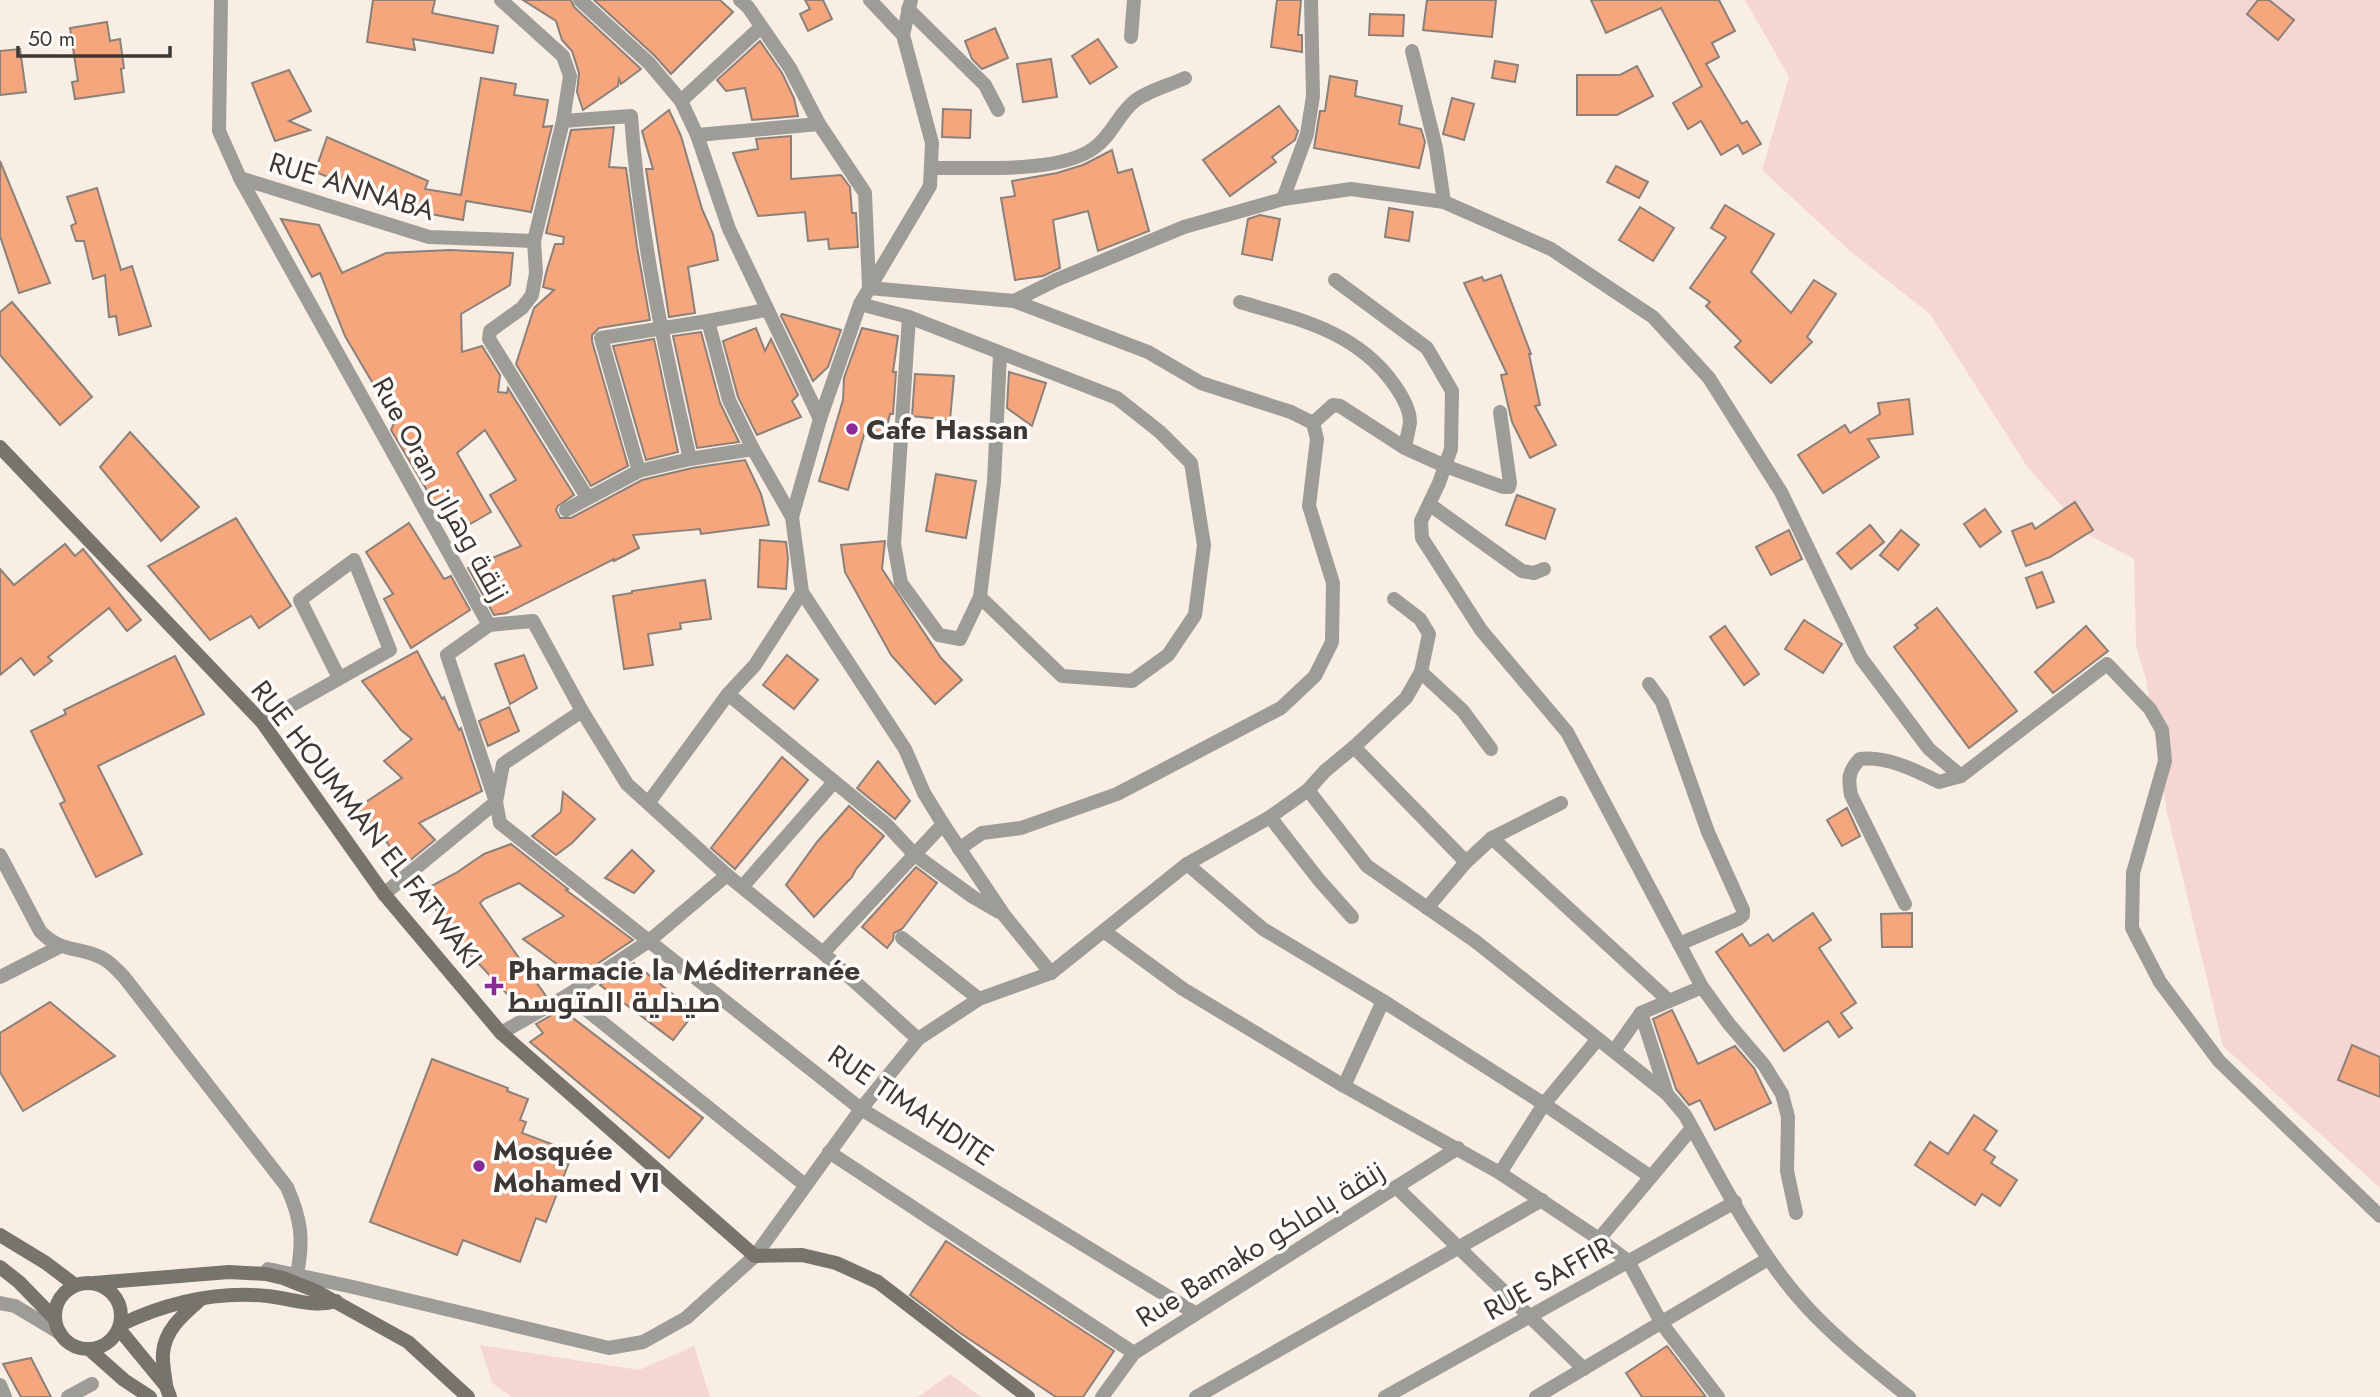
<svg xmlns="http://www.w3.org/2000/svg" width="2380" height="1397" font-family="Jost,Cairo,sans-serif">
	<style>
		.green { fill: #f5d6d2 }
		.building { fill: #f5a67c; stroke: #8c807a; stroke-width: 2 }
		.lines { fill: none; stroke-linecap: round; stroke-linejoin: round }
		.street { stroke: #9e9c97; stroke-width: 14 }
		.secondary { stroke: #76746c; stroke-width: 14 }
		.poi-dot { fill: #872b96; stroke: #fffdfb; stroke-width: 2.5 }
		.labels { text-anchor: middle; stroke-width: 7; stroke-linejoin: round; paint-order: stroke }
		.street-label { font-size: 28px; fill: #3c3834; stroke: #fffdfb }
		.poi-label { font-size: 28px; font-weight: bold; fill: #3c3834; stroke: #fffdfb; text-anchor: start }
	</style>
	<rect width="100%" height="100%" fill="#f8eee4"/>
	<g class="green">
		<polygon points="1745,0 2380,0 2380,1188 2223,1046 2167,812 2146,679 2136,646 2134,559 2085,533 2026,465 1930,314 1850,251 1762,170 1789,77"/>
		<polygon points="480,1345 639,1370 694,1346 710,1397 512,1397 492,1383"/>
		<polygon points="950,1374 981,1397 916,1397 921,1395"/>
	</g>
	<g class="building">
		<polygon points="373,0 435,0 432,13 498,26 493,53 413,39 415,50 367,42"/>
		<polygon points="523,0 571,0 574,7 641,69 621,84 619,79 618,86 583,110 577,92 579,73 572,51 562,40 556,21"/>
		<polygon points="594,0 720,0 733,12 671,74 655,56"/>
		<polygon points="805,0 823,0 832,19 808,31 800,14 810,9"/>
		<polygon points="1277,0 1301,0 1298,35 1302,35 1302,52 1271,47"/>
		<polygon points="1427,0 1496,0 1492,37 1423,30"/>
		<polygon points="1591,0 1719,0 1735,31 1712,43 1719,57 1706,64 1742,124 1747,121 1761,144 1743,154 1738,145 1721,155 1701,121 1688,129 1673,103 1702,86 1661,8 1606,33"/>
		<polygon points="2258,0 2269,0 2294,20 2278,40 2247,14"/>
		<polygon points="1370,14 1404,15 1403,36 1369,35"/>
		<polygon points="107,22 110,41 120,39 124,68 121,69 124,92 75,99 72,82 78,81 70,28"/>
		<polygon points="995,28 1008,58 982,69 972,59 965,41"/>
		<polygon points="1098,39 1117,67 1090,84 1072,56"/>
		<polygon points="760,41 782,73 794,98 798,116 752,120 745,88 726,91 717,80"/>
		<polygon points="20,49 26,92 0,95 0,51"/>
		<polygon points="1051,59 1057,97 1023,102 1017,64"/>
		<polygon points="1495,61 1518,65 1515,82 1492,78"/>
		<polygon points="1637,66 1653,96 1617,115 1577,115 1577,75 1620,75"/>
		<polygon points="289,70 311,111 289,121 310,130 275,141 252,83"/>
		<polygon points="1330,76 1357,81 1355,96 1402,106 1399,124 1421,129 1425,142 1419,168 1314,148 1320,111 1325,111"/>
		<polygon points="481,78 516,84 514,95 548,100 543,127 552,126 531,212 466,201 463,220 420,212 315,172 327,137 428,181 425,189 461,195"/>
		<polygon points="1452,98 1474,104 1464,140 1443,134"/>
		<polygon points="1279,106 1298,131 1295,140 1272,157 1276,162 1230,196 1203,160"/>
		<polygon points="943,109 971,110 970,138 942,137"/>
		<polygon points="669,110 681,136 702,209 713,234 718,260 688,267 695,313 669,317 646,169 653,169 642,131"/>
		<polygon points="614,127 609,167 626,168 637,247 650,320 599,328 592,335 592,341 628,466 591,486 516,364 534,308 554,290 543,287 546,273 555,244 563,244 564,237 546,233 571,130"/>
		<polygon points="791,136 791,179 841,175 850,187 852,213 856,213 858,247 829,249 828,239 808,241 805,212 758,216 733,153 758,149 756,139"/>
		<polygon points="1112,150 1118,173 1132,169 1149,231 1098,251 1088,211 1053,220 1060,268 1043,276 1015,280 1001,198 1015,196 1012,181 1057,173 1083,165"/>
		<polygon points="0,161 50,283 19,293 0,236"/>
		<polygon points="1616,166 1648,182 1639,198 1607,182"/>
		<polygon points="97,188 121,270 132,266 151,326 119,335 116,316 109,317 105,275 93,279 84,241 76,241 71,226 76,223 67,197"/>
		<polygon points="1725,205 1774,234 1751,272 1791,313 1814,280 1836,294 1807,337 1812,342 1771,383 1735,347 1741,341 1706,306 1710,302 1690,288 1726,237 1711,228"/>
		<polygon points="1640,207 1674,228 1653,261 1619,240"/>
		<polygon points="1389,208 1413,212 1409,241 1385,237"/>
		<polygon points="1260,215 1280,219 1272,260 1242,254 1248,219"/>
		<polygon points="281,219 319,225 342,273 386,253 450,250 513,253 510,285 461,314 462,352 482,346 500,375 498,392 507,393 508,388 574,495 558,506 556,510 560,518 571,518 642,480 692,468 745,460 761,494 769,525 701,534 700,529 633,535 639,548 614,561 614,559 507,613 494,615 468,568 521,546 490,495 516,480 485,430 457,453 491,512 453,534 391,430 395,421 345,336 320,273 312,277"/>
		<polygon points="1501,275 1531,354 1529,354 1540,405 1535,406 1556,445 1530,458 1512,422 1501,375 1507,374 1464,283 1482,277 1484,281"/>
		<polygon points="12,302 92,397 60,425 0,355 0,312"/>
		<polygon points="782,314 841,330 828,367 813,381 781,316"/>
		<polygon points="756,328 765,351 771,339 798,395 792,401 801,417 757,435 738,397 723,341"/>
		<polygon points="862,328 898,336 893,372 896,372 893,414 890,414 885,434 866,428 848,490 819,481 843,400 844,378"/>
		<polygon points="701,332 720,403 739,442 697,448 673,336"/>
		<polygon points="654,339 678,452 646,460 613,346"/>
		<polygon points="1009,372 1046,383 1032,426 1007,408"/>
		<polygon points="915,374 954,376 950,420 912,416"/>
		<polygon points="1909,399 1913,434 1868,439 1879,457 1823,493 1798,455 1845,425 1850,433 1880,414 1878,403"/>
		<polygon points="130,432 199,507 161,541 100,467"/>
		<polygon points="936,474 976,481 966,538 926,531"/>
		<polygon points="1517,495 1555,509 1545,539 1506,525"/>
		<polygon points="2075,502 2093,530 2050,557 2026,566 2012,531 2032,523 2035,529"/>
		<polygon points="1985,509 2001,532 1980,547 1964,524"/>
		<polygon points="236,518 291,606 259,628 251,616 210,640 148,566"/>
		<polygon points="409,523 444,579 451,576 470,610 411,648 384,599 393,594 366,552"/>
		<polygon points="1870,525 1884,542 1851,569 1837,553"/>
		<polygon points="1789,530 1802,559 1771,575 1756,547"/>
		<polygon points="1901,530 1919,545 1898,570 1880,555"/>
		<polygon points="760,540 786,542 788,558 786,589 758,587"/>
		<polygon points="885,541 882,569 941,658 962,680 935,704 891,655 845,572 841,545"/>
		<polygon points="65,544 75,556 83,549 141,620 127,631 109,608 48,657 52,661 34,675 21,658 0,675 0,569 14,585"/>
		<polygon points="2042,572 2054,602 2037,608 2026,578"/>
		<polygon points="705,580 711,619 680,623 681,629 648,634 653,665 624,669 613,596 632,593 632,591"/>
		<polygon points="1937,608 2017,711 1969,748 1894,647 1918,628 1915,625"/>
		<polygon points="1804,620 1842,644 1823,673 1785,649"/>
		<polygon points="1725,626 1759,674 1744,685 1710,637"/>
		<polygon points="2086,626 2108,651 2053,693 2035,672"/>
		<polygon points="417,651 442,699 444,697 459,730 461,728 482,791 419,823 435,840 403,866 381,834 357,808 402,778 384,761 412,739 401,730 362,681"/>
		<polygon points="524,655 537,688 510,704 495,664"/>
		<polygon points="787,655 818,680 794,709 763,685"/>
		<polygon points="175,656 204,714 98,766 142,854 96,877 60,804 65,801 31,731 66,714 64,710"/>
		<polygon points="509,707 519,731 488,746 479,721"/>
		<polygon points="782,757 808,780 735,869 711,848"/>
		<polygon points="878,761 910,801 895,819 857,788"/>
		<polygon points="563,792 595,819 572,843 556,855 532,836 561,812"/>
		<polygon points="849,806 884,836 856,869 852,877 814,917 786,885 817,842"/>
		<polygon points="1847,808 1860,836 1842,846 1827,820"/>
		<polygon points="511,844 568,889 566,890 633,940 576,978 523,939 564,916 519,883 484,899 480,903 546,996 522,1010 466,950 422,891 456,873 484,854"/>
		<polygon points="632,850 654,871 634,893 605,878"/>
		<polygon points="916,867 937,883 902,929 894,933 893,940 887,948 862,927"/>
		<polygon points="1813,913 1831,940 1819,948 1856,1003 1841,1013 1852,1028 1839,1037 1828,1021 1784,1051 1716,952 1742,934 1750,946 1768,934 1773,941"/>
		<polygon points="1912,913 1912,947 1882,947 1881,914"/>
		<polygon points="634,963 695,1012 673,1040 600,985"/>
		<polygon points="50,1002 115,1056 23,1111 0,1072 0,1033"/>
		<polygon points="1672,1010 1698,1064 1735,1046 1754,1068 1771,1103 1715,1130 1700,1100 1689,1105 1676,1089 1653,1019"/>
		<polygon points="557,1012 563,1020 569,1015 703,1118 669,1158 530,1042 543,1033 536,1024"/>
		<polygon points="2352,1045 2380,1057 2380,1097 2338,1080"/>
		<polygon points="432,1059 508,1088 507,1091 528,1099 520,1120 526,1122 522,1133 573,1152 546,1222 536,1218 520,1262 463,1240 457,1255 370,1222"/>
		<polygon points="1974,1115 1997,1131 1984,1150 1995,1157 1991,1163 2017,1180 2000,1206 1982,1194 1975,1205 1915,1165 1930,1142 1948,1154"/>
		<polygon points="946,1241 1114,1351 1083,1397 1056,1397 960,1333 910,1295"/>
		<polygon points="1667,1346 1706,1397 1642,1397 1626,1373"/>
		<polygon points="31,1358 51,1397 21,1397 3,1364"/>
	</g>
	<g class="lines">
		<g class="street">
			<polyline points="221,0 219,131 240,178 489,625 533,621 582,711 627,784 727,875 823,953 918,1039"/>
			<polyline points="501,0 563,56 570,76 563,121 534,241 536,273 532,295 522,308 490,331 489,339 587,497"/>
			<polyline points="580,0 649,63 681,101 697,135 729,229 820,419"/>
			<polyline points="740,0 748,7 790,68 819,124"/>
			<polyline points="870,0 903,35"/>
			<polyline points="908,9 985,85 998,110"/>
			<polyline points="1131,37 1134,0"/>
			<polyline points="1412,51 1436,148 1444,202"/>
			<polyline points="681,101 761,27"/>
			<path d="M 563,121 L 631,116 C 639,232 664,346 690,459"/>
			<polyline points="697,135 819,124 865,193 869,287"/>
			<path d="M 931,168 C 975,167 1059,174 1094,148 C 1112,136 1119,112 1136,100 C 1150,90 1170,85 1185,78"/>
			<polyline points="240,178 429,237 534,241"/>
			<polyline points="1283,199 1307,134 1313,96 1311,0"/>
			<polyline points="1335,280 1427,348 1452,391 1451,449 1439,483 1421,521 1422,538 1481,630 1567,732 1702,987 1729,1024 1764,1065 1782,1094 1788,1117 1787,1171 1796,1213"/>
			<polyline points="869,288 1014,301 1056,280 1184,227 1283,199 1351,189 1444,202 1551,249 1653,317 1709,378 1781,492 1861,658 1929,749 1961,776 2107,664 2150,709 2162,730 2165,761 2133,873 2132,928 2160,982 2219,1061 2380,1216"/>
			<path d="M 1240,302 C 1298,319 1356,331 1393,383 C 1401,394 1410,408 1410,422 C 1409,430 1406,440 1405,448"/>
			<polyline points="860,304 909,317 1117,398 1160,432 1191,463 1204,545 1195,615 1168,655 1132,681 1062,676 980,597"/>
			<polyline points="909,317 894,544 901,583 939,635 960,639 980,597 994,482 1000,354"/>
			<polyline points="708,321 729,400 753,449 792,517 802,592 905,749 924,793 943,824 1004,915 1051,973"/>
			<polyline points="1313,423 1333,405 1340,406 1405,448 1445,466 1503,487 1509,487 1510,483 1500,412"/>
			<polyline points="639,471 601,338 708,321 766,310"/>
			<polyline points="1429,504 1522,571 1534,573 1544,569"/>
			<polyline points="566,510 639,471 690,459 753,449"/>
			<polyline points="792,517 820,419 860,304 930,186 932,143 903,35 911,0"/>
			<polyline points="489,625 447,655 496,802 500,823 861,1109 1195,1313"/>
			<polyline points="1421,672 1463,711 1491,749"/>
			<polyline points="1649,684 1662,702 1708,832 1743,910 1743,915 1738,919 1679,944"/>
			<polyline points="728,694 887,825 915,855 973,897 999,912"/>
			<polyline points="262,722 390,650 354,560 300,600 339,678"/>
			<polyline points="1354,747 1466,862 1492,838 1668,1000"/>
			<polyline points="1308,790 1367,866 1475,941 1666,1093"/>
			<polyline points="649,802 728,694 755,665 802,592"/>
			<polyline points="1270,817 1319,880 1352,917"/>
			<polyline points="1492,838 1561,803"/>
			<polyline points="959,849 982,833 1021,828 1117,794 1281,708 1315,676 1332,642 1333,583 1309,506 1317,439 1313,423 1291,412 1201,383 1148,352 1014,301"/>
			<path d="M 0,855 L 40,931 C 62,955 83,945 107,961 C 113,965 119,972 124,977 L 287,1187 C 301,1219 304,1239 297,1274"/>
			<polyline points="1187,864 1263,929 1383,1001 1544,1104 1651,1177"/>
			<polyline points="743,886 834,782"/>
			<polyline points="384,894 496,802 503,764 582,711"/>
			<path d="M 1905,904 L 1851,795 C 1848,779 1848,771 1860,759 C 1887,756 1915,770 1939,782 L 1961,776"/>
			<polyline points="1427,908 1466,862"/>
			<polyline points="1105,932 1183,989 1344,1086 1500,1173 1599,1239 1628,1261 1662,1324 1718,1397"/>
			<polyline points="902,938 979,999"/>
			<polyline points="823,953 943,824"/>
			<polyline points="0,977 59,947"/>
			<polyline points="568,995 805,1185"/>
			<path d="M 1641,1013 L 1667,1094 L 1685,1115 C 1720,1178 1756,1251 1805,1305 C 1836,1339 1873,1368 1909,1397"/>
			<polyline points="501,1033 568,995 649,941 727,875"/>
			<polyline points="1614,1051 1641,1013 1702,987"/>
			<polyline points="1344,1086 1383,1001"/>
			<polyline points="829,1152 1134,1353"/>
			<polyline points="1500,1173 1544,1104 1597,1040"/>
			<polyline points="1396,1187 1584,1369"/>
			<polyline points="1599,1239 1692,1128"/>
			<polyline points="268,1269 353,1287 609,1348 643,1342 686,1318 755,1256 861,1109 918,1039 979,999 1051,973 1187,864 1270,817 1308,790 1325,771 1354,747 1406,698 1421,672 1429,634 1420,619 1394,599"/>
			<polyline points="0,1303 15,1306 60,1333"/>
			<polyline points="0,1385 5,1397"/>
			<polyline points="68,1397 92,1384"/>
			<polyline points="1102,1397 1134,1353 1458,1148"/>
			<polyline points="1196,1397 1542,1200"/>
			<polyline points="1385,1397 1735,1202"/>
			<polyline points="1536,1397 1768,1259"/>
		</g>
		<g class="secondary">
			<polyline points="0,447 262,722 384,894 501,1033 755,1256 802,1255 836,1263 878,1282 1028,1397"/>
			<polyline points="0,1235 46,1263 75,1285"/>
			<polyline points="0,1267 19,1282 55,1319"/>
			<circle cx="88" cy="1316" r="33"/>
			<polyline points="94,1283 229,1272 266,1274 283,1278 316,1291 408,1342 468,1397"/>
			<path d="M 120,1325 C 166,1303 216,1291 267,1296 C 290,1298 313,1308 336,1301"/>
			<polyline points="119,1329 166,1386 170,1397"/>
			<polyline points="89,1349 124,1380 150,1397"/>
			<path d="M 166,1386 C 165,1375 162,1363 163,1353 C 165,1329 184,1314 200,1300"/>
		</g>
	</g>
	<g class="poi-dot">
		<circle cx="852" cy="429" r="7"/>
		<path d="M490.5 975.5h7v7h7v7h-7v7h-7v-7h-7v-7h7z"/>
		<circle cx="479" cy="1166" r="7"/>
	</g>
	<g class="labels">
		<g class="street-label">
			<text transform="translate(352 186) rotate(17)" y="10">RUE ANNABA</text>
			<text transform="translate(441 489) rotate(61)" y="10">Rue Oran زنقة وهران</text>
			<text transform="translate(367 824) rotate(52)" y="10">RUE HOUMMAN EL FATWAKI</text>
			<text transform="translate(911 1105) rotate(34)" y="10">RUE TIMAHDITE</text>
			<text transform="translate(1260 1244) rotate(-32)" y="10">Rue Bamako زنقة باماكو</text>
			<text transform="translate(1548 1278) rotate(-29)" y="10">RUE SAFFIR</text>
		</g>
		<g class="poi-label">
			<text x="866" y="439">Cafe Hassan</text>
			<text x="508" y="980">Pharmacie la Méditerranée<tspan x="508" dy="32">صيدلية المتوسط</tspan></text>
			<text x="493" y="1160">Mosquée<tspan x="493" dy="32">Mohamed VI</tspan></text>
		</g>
	</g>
	<path d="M18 46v10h152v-10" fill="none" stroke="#3c3834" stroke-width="3.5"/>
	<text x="28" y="46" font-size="21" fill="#3c3834" stroke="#fffdfb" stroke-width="5" paint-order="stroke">50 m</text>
</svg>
